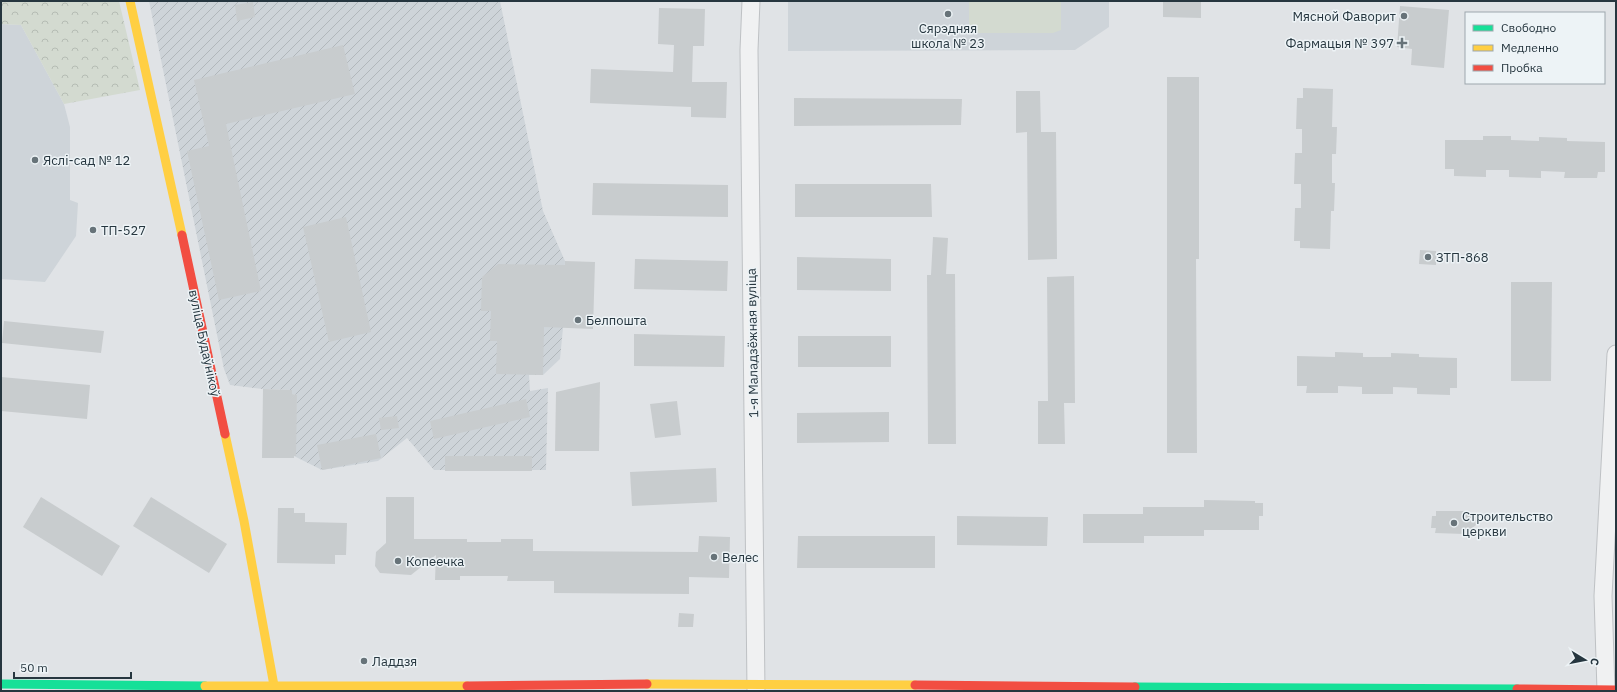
<svg xmlns="http://www.w3.org/2000/svg" width="1617" height="692" font-family="'IBM Plex Sans',sans-serif">
	<style>
		.built { fill: #ced4d9 }
		.industrial { fill: url(#industrial-furrows) }
		.forest { fill: url(#forest-crowns) }
		.park { fill: #d3dad0 }
		.building { fill: #c8ccce }
		.lines { fill: none; stroke-linecap: round; stroke-linejoin: round }
		.street-casing { stroke: #bec1c4; stroke-width: 19 }
		.street { stroke: #f0f1f2; stroke-width: 17 }
		.fast { stroke: #16e098; stroke-width: 9 }
		.slow { stroke: #ffcf43; stroke-width: 9 }
		.jam { stroke: #f24e42; stroke-width: 9 }
		.poi-dot { fill: #677379; stroke: #edf3f6; stroke-width: 1.5 }
		.labels { text-anchor: middle; stroke-width: 3; stroke-linejoin: round; paint-order: stroke }
		.poi-label { font-size: 13px; fill: #26363f; stroke: #edf3f6; text-anchor: start }
		.street-label { font-size: 13px; fill: #26363f; stroke: #edf3f6 }
	</style>
	<defs>
		<pattern id="industrial-furrows" width="10" height="10" patternUnits="userSpaceOnUse"><rect width="10" height="10" fill="#ced4d9"/><path d="M-1 1l2-2M0 10L10 0M9 11l2-2" fill="none" stroke="#b1b7bb"/></pattern>
		<pattern id="forest-crowns" width="20" height="18" patternUnits="userSpaceOnUse"><rect width="20" height="18" fill="#d3dad0"/><path d="M2 6a3 3 0 1 1 6 0M12 15a3 3 0 1 1 6 0" fill="none" stroke="#b5bcb4"/></pattern>
	</defs>
	<rect width="100%" height="100%" fill="#e0e3e6"/>
	<g class="built">
		<polygon points="788,1 1109,1 1109,27 1075,50 788,51"/>
		<polygon points="1,24 21,25 64,104 70,127 70,200 78,203 76,236 45,282 1,279"/>
	</g>
	<polygon class="industrial" points="149,1 500,1 543,211 565,261 563,328 560,359 543,375 529,375 530,391 548,388 546,470 434,470 407,438 378,461 322,470 294,456 297,395 292,394 292,390 263,389 230,385 224,369"/>
	<polygon class="forest" points="1,1 119,1 140,90 64,104 21,25 1,24"/>
	<polygon class="park" points="969,1 1061,1 1061,30 1053,33 978,33 969,28"/>
	<g class="building">
		<polygon points="1163,1 1201,1 1201,18 1163,17"/>
		<polygon points="253,2 255,17 237,21 235,5"/>
		<polygon points="1400,6 1449,10 1444,68 1411,65 1412,49 1397,47"/>
		<polygon points="659,8 705,9 704,46 693,46 692,82 727,82 726,118 691,117 691,107 590,103 591,69 673,72 674,45 658,44"/>
		<polygon points="343,45 355,94 226,124 261,291 219,300 187,151 209,146 194,80"/>
		<polygon points="1167,77 1199,77 1199,259 1196,259 1197,453 1167,453"/>
		<polygon points="1303,88 1333,89 1332,127 1337,127 1336,154 1332,154 1332,183 1335,183 1334,211 1331,211 1330,249 1300,248 1300,241 1294,241 1295,208 1301,208 1301,184 1294,184 1295,153 1302,153 1302,129 1296,129 1297,98 1303,98"/>
		<polygon points="1016,91 1040,91 1041,132 1056,132 1057,259 1028,260 1027,132 1016,133"/>
		<polygon points="794,98 962,99 961,125 794,126"/>
		<polygon points="1483,136 1511,136 1511,140 1539,141 1539,137 1567,138 1567,141 1605,142 1605,172 1598,172 1597,178 1564,178 1565,172 1541,171 1541,178 1509,177 1509,170 1486,170 1486,177 1454,176 1454,169 1445,169 1445,140 1483,140"/>
		<polygon points="593,183 728,185 728,217 592,215"/>
		<polygon points="795,184 931,184 932,217 795,217"/>
		<polygon points="346,217 371,332 329,342 303,227"/>
		<polygon points="933,237 948,238 946,274 955,274 956,444 928,444 927,275 931,275"/>
		<polygon points="1420,250 1436,251 1436,265 1419,264"/>
		<polygon points="797,257 891,259 891,291 797,290"/>
		<polygon points="635,259 728,261 727,291 634,289"/>
		<polygon points="565,261 595,262 593,329 544,327 543,375 496,374 497,341 490,341 491,311 481,311 482,277 498,264 565,265"/>
		<polygon points="1074,276 1075,403 1064,403 1065,444 1038,444 1038,401 1048,401 1047,277"/>
		<polygon points="1511,282 1552,282 1551,381 1511,381"/>
		<polygon points="4,321 104,331 101,353 2,343"/>
		<polygon points="634,334 725,336 724,367 634,366"/>
		<rect x="798" y="336" width="93" height="31"/>
		<polygon points="1335,352 1363,353 1363,357 1391,357 1391,353 1419,354 1419,357 1457,358 1457,388 1450,388 1450,395 1417,394 1417,388 1393,387 1393,394 1362,394 1362,387 1338,386 1338,393 1306,393 1307,386 1297,386 1297,356 1335,357"/>
		<polygon points="1,377 90,385 87,419 1,411"/>
		<polygon points="600,382 599,451 555,451 556,392"/>
		<polygon points="263,389 292,390 292,394 297,395 296,456 294,456 294,458 262,458"/>
		<polygon points="526,399 530,417 434,439 430,421"/>
		<polygon points="677,401 681,435 655,438 650,404"/>
		<polygon points="889,412 889,442 797,443 797,413"/>
		<polygon points="397,416 399,428 381,430 379,418"/>
		<polygon points="376,434 381,458 322,470 317,445"/>
		<rect x="445" y="456" width="87" height="15"/>
		<polygon points="716,468 717,502 632,506 630,472"/>
		<polygon points="41,497 120,546 102,576 23,527"/>
		<polygon points="151,497 227,544 209,573 133,526"/>
		<polygon points="386,497 414,497 414,539 467,539 467,542 501,542 501,539 533,539 533,551 698,552 699,536 730,537 729,578 689,577 689,594 554,593 554,581 507,581 508,576 460,576 460,580 435,580 436,555 411,575 380,573 375,566 376,552 386,543"/>
		<polygon points="1204,500 1255,501 1255,503 1263,503 1263,516 1259,516 1259,530 1204,530 1204,536 1144,536 1144,543 1083,543 1083,514 1143,514 1143,507 1204,507"/>
		<polygon points="278,508 294,508 294,513 305,513 305,522 347,523 346,555 335,555 335,564 277,563"/>
		<polygon points="1436,511 1467,511 1467,515 1473,515 1475,519 1476,525 1464,534 1435,533 1436,528 1431,528 1432,516 1436,516"/>
		<polygon points="957,516 1048,517 1047,546 957,545"/>
		<polygon points="798,536 935,536 935,568 797,568"/>
		<polygon points="679,613 694,614 693,627 678,627"/>
	</g>
	<g class="lines">
		<g class="street-casing">
			<g id="street">
				<polyline points="751,1 749,50 756,691"/>
				<polyline points="1606,691 1603,596 1616,354"/>
			</g>
		</g>
		<use href="#street" class="street"/>
		<g class="fast">
			<polyline points="1,684 205,686"/>
			<polyline points="1135,687 1517,689"/>
		</g>
		<g class="slow">
			<polyline points="130,1 182,235"/>
			<polyline points="225,434 244,521 275,691"/>
			<polyline points="647,684 915,685"/>
			<polyline points="205,686 467,686"/>
		</g>
		<g class="jam">
			<polyline points="182,235 225,434"/>
			<polyline points="915,685 1135,687"/>
			<polyline points="467,686 647,684"/>
			<polyline points="1517,689 1616,690"/>
		</g>
	</g>
	<g class="poi-dot">
		<circle cx="948" cy="14" r="4"/>
		<circle cx="1404" cy="16" r="4"/>
		<path d="M1400 37h4v4h4v4h-4v4h-4v-4h-4v-4h4z"/>
		<circle cx="35" cy="160" r="4"/>
		<circle cx="93" cy="230" r="4"/>
		<circle cx="1428" cy="257" r="4"/>
		<circle cx="578" cy="320" r="4"/>
		<circle cx="1454" cy="523" r="4"/>
		<circle cx="714" cy="557" r="4"/>
		<circle cx="398" cy="561" r="4"/>
		<circle cx="364" cy="661" r="4"/>
	</g>
	<g class="labels">
		<g class="poi-label">
			<text x="1396" y="21" text-anchor="end">Мясной Фаворит</text>
			<text x="948" y="33" text-anchor="middle">Сярэдняя<tspan x="948" dy="15">школа № 23</tspan></text>
			<text x="1394" y="48" text-anchor="end">Фармацыя № 397</text>
			<text x="43" y="165">Яслі-сад № 12</text>
			<text x="101" y="235">ТП-527</text>
			<text x="1436" y="262">ЗТП-868</text>
			<text x="586" y="325">Белпошта</text>
			<text x="1462" y="521">Строительство<tspan x="1462" dy="15">церкви</tspan></text>
			<text x="722" y="562">Велес</text>
			<text x="406" y="566">Копеечка</text>
			<text x="372" y="666">Ладдзя</text>
		</g>
		<g class="street-label">
			<text transform="translate(205 343) rotate(78)" y="5">вуліца Будаўнікоў</text>
			<text transform="translate(752 343) rotate(-91)" y="5">1-я Маладзёжная вуліца</text>
		</g>
	</g>
	<rect width="1617" height="692" fill="none" stroke="#26363f" stroke-width="4"/>
	<rect x="1465" y="12" width="140" height="72" fill="#edf3f6" stroke="#9da7ad"/>
	<rect x="1473" y="25" width="20" height="6" fill="#16e098" stroke="#9da7ad"/>
	<text x="1501" y="32" font-size="12" fill="#26363f">Свободно</text>
	<rect x="1473" y="45" width="20" height="6" fill="#ffcf43" stroke="#9da7ad"/>
	<text x="1501" y="52" font-size="12" fill="#26363f">Медленно</text>
	<rect x="1473" y="65" width="20" height="6" fill="#f24e42" stroke="#9da7ad"/>
	<text x="1501" y="72" font-size="12" fill="#26363f">Пробка</text>
	<g transform="translate(1585 660) rotate(100)" stroke="#edf3f6" stroke-width="3" paint-order="stroke">
	<path d="M0-3L7 15L0 10L-7 15Z" fill="#26363f"/>
	<text y="-6" font-size="11" font-weight="bold" text-anchor="middle" fill="#26363f">С</text>
	</g>
	<path d="M14 672v6h117v-6" fill="none" stroke="#26363f" stroke-width="2"/>
	<text x="20" y="672" font-size="12" fill="#26363f" stroke="#edf3f6" stroke-width="3" paint-order="stroke">50 m</text>
</svg>
